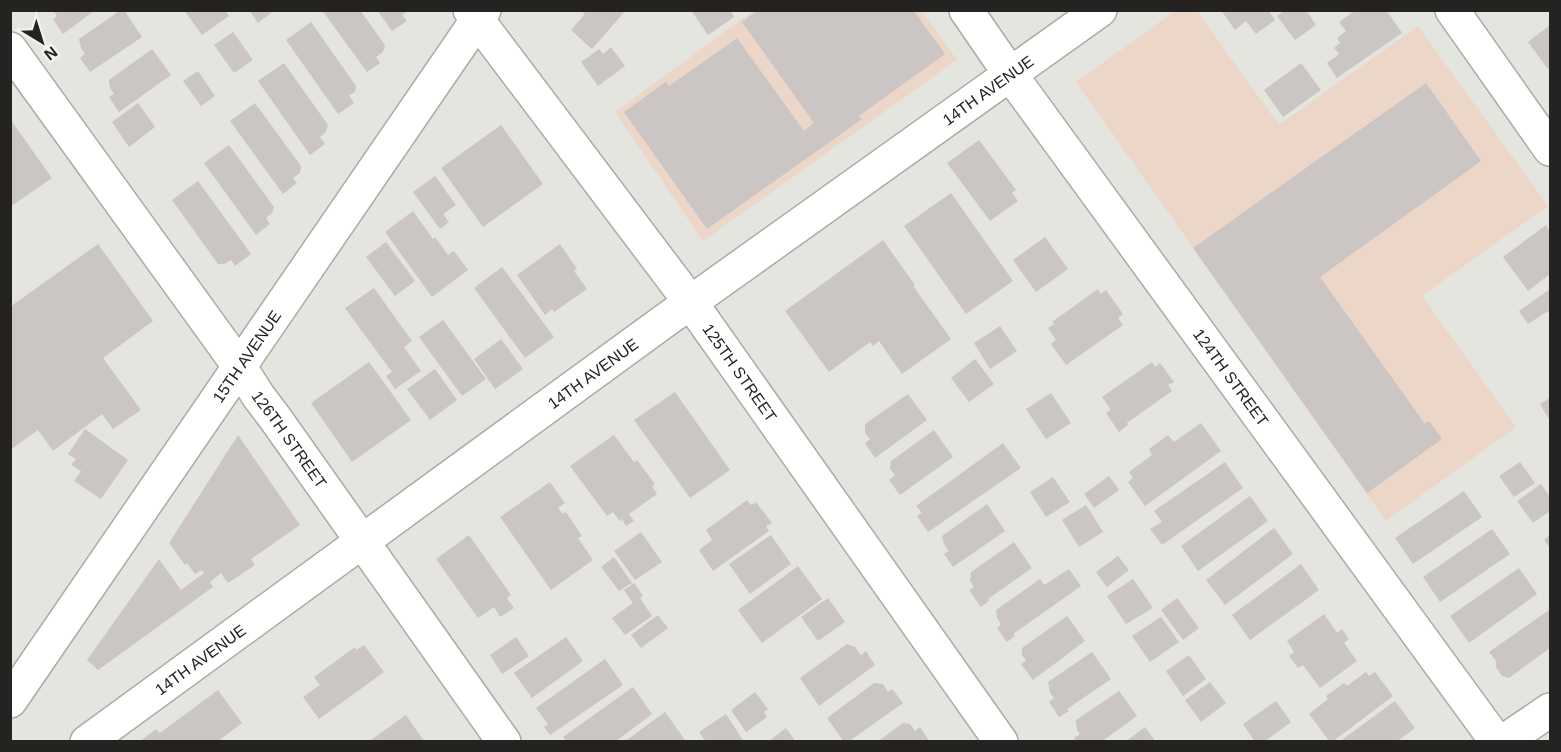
<svg xmlns="http://www.w3.org/2000/svg" width="1561" height="752" font-family="Helvetica,sans-serif">
	<style>
		.education { fill: #ebd6c8 }
		.building { fill: #cbc5c4 }
		.lines { fill: none; stroke-linecap: round; stroke-linejoin: round }
		.street-casing { stroke: #abaaa6; stroke-width: 36 }
		.secondary-casing { stroke: #abaaa6; stroke-width: 36 }
		.street { stroke: #fff; stroke-width: 33 }
		.secondary { stroke: #fff; stroke-width: 33 }
		.labels { text-anchor: middle; stroke-width: 6; stroke-linejoin: round; paint-order: stroke }
		.street-label { font-size: 16px; fill: #242322; stroke: #f3f2ed }
	</style>
	<rect width="100%" height="100%" fill="#e5e5e0"/>
	<g class="education">
		<polygon points="753,11 922,11 957,60 703,241 615,112"/>
		<polygon points="1175,11 1197,11 1279,125 1418,26 1548,206 1422,296 1516,427 1386,521 1076,82"/>
	</g>
	<g class="building">
		<polygon points="53,10 95,10 63,34 53,19 57,16"/>
		<polygon points="121,10 124,10 142,37 90,72 80,58 85,54 81,48 79,39"/>
		<polygon points="184,10 225,10 229,16 202,35"/>
		<polygon points="249,10 275,10 258,23"/>
		<polygon points="322,10 360,10 385,45 383,52 376,57 380,63 367,72"/>
		<polygon points="377,10 409,10 402,15 407,21 392,31"/>
		<polygon points="580,10 626,10 592,49 571,30 585,14"/>
		<polygon points="691,10 730,10 734,17 708,35"/>
		<polygon points="758,10 913,10 945,54 859,116 862,119 707,229 624,112 666,82 669,86 737,38 804,131 814,123 742,22"/>
		<polygon points="1221,10 1268,10 1275,20 1256,34 1246,21 1235,30"/>
		<polygon points="1285,10 1306,10 1316,25 1295,40 1277,16"/>
		<polygon points="1356,10 1386,10 1402,33 1337,78 1327,63 1339,54 1334,48 1340,43 1337,38 1346,31 1339,22"/>
		<polygon points="311,22 356,86 355,92 349,95 354,103 338,114 286,40"/>
		<polygon points="1550,25 1550,67 1548,69 1528,42"/>
		<polygon points="233,32 253,60 234,73 214,45"/>
		<polygon points="611,47 625,66 598,86 581,62 599,49 603,54"/>
		<polygon points="152,49 171,75 119,112 109,97 114,94 110,88 109,80"/>
		<polygon points="284,63 328,125 326,132 320,137 325,144 310,155 258,81"/>
		<polygon points="1301,63 1321,90 1283,117 1264,90"/>
		<polygon points="198,71 215,96 201,106 183,81"/>
		<polygon points="1426,83 1481,161 1320,277 1425,424 1429,421 1442,439 1367,493 1193,248"/>
		<polygon points="138,103 155,127 129,147 112,122"/>
		<polygon points="255,103 301,166 300,173 293,178 297,183 283,194 230,121"/>
		<polygon points="10,119 52,178 10,207"/>
		<polygon points="501,125 543,184 483,227 441,168"/>
		<polygon points="979,140 1016,190 1012,193 1018,201 990,221 947,163"/>
		<polygon points="229,145 274,207 272,213 266,218 270,224 256,235 204,163"/>
		<polygon points="435,176 456,205 443,214 449,222 440,229 413,192"/>
		<polygon points="198,181 251,254 235,266 231,260 224,264 218,264 172,200"/>
		<polygon points="951,193 1013,281 966,314 904,226"/>
		<polygon points="413,211 433,239 435,237 448,255 454,251 468,270 432,297 385,232"/>
		<polygon points="1546,225 1550,232 1550,274 1528,291 1503,257"/>
		<polygon points="1045,237 1068,269 1036,292 1013,260"/>
		<polygon points="883,240 915,285 913,286 951,339 902,374 879,341 873,346 870,342 829,372 785,311"/>
		<polygon points="386,242 415,281 395,296 366,257"/>
		<polygon points="98,244 153,321 103,358 141,410 113,429 102,414 53,451 38,430 10,450 10,307"/>
		<polygon points="560,244 577,269 574,271 587,289 554,312 552,309 545,315 517,275"/>
		<polygon points="502,267 554,337 525,358 474,288"/>
		<polygon points="374,288 412,341 404,347 421,371 395,389 386,376 392,372 345,308"/>
		<polygon points="1098,289 1101,294 1106,290 1123,314 1118,318 1123,325 1066,365 1051,344 1056,340 1048,328 1054,324 1052,322"/>
		<polygon points="1550,289 1550,312 1549,313 1548,311 1528,324 1519,311"/>
		<polygon points="443,320 486,379 462,396 419,337"/>
		<polygon points="1000,326 1017,351 990,369 974,343"/>
		<polygon points="501,339 523,369 495,389 474,359"/>
		<polygon points="975,359 994,384 969,402 951,378"/>
		<polygon points="369,362 411,420 352,462 311,403"/>
		<polygon points="1152,362 1155,367 1160,363 1174,382 1168,385 1172,391 1127,423 1128,425 1119,432 1106,413 1111,410 1102,397"/>
		<polygon points="435,369 457,400 430,420 407,389"/>
		<polygon points="675,392 730,470 690,498 634,420"/>
		<polygon points="1051,393 1071,423 1046,439 1026,409"/>
		<polygon points="908,394 927,420 875,458 865,443 870,439 865,433 865,424"/>
		<polygon points="1550,398 1550,421 1540,404"/>
		<polygon points="1201,423 1221,451 1145,506 1128,482 1133,478 1129,472 1152,455 1149,449 1168,435 1174,442"/>
		<polygon points="85,429 128,460 101,499 74,481 81,471 71,465 76,459 68,454"/>
		<polygon points="934,430 953,457 900,495 889,480 895,475 890,469 891,461"/>
		<polygon points="238,435 300,525 251,559 255,565 228,583 221,573 210,582 213,587 98,670 87,660 159,559 181,590 204,573 202,570 195,574 187,563 185,565 169,543"/>
		<polygon points="614,435 634,462 637,460 655,484 652,486 657,494 629,514 634,521 626,526 622,519 620,521 613,512 607,516 570,466"/>
		<polygon points="1003,443 1021,468 928,532 917,516 922,513 916,506"/>
		<polygon points="1225,462 1243,488 1162,545 1150,529 1162,522 1154,511"/>
		<polygon points="1520,462 1535,483 1514,497 1499,476"/>
		<polygon points="1109,476 1119,490 1094,508 1084,494"/>
		<polygon points="1053,477 1070,502 1046,517 1030,492"/>
		<polygon points="550,482 565,503 558,508 563,514 566,512 582,536 578,538 593,560 551,590 500,517"/>
		<polygon points="1541,484 1550,497 1550,511 1533,523 1517,501"/>
		<polygon points="1464,491 1482,517 1413,564 1395,538"/>
		<polygon points="1250,496 1268,521 1198,571 1181,546"/>
		<polygon points="747,500 751,505 756,502 772,523 766,526 769,531 713,571 699,550 712,540 706,530"/>
		<polygon points="987,504 1005,531 953,567 944,554 949,551 944,544 942,536"/>
		<polygon points="1086,505 1103,532 1079,547 1062,520"/>
		<polygon points="1274,528 1293,554 1225,605 1206,580"/>
		<polygon points="1492,529 1510,554 1440,602 1423,577"/>
		<polygon points="641,532 662,562 635,580 614,551"/>
		<polygon points="469,535 511,595 507,598 514,608 500,617 494,607 478,618 436,559"/>
		<polygon points="771,535 791,564 750,594 729,564"/>
		<polygon points="1550,535 1550,548 1544,540"/>
		<polygon points="1014,542 1032,568 988,599 989,601 981,607 969,590 974,587 970,581 971,572"/>
		<polygon points="1118,556 1129,570 1107,587 1096,572"/>
		<polygon points="614,557 632,583 619,591 601,567"/>
		<polygon points="1301,564 1319,590 1250,640 1232,615"/>
		<polygon points="798,566 822,599 762,643 738,610"/>
		<polygon points="1519,568 1537,594 1469,643 1450,616"/>
		<polygon points="1069,569 1081,586 1013,634 1015,636 1007,642 997,628 1001,624 997,618 996,610 1040,579 1044,585"/>
		<polygon points="1133,579 1153,608 1126,624 1107,596"/>
		<polygon points="634,583 643,596 640,598 652,616 625,635 612,618 633,603 624,590"/>
		<polygon points="828,598 845,622 818,641 801,617"/>
		<polygon points="1177,598 1199,628 1183,640 1161,610"/>
		<polygon points="1549,610 1550,612 1550,648 1509,678 1502,676 1496,667 1496,661 1489,652"/>
		<polygon points="1324,614 1337,633 1342,629 1349,639 1344,643 1357,661 1320,688 1303,665 1298,668 1289,656 1294,652 1287,641"/>
		<polygon points="658,615 668,628 641,648 631,635"/>
		<polygon points="1067,616 1085,641 1033,680 1021,664 1026,661 1022,655 1022,648"/>
		<polygon points="1161,617 1179,642 1150,662 1132,636"/>
		<polygon points="516,637 529,656 502,674 490,655"/>
		<polygon points="566,637 583,661 532,698 514,673"/>
		<polygon points="847,644 855,647 861,655 866,651 875,665 819,706 800,678"/>
		<polygon points="364,645 384,672 319,719 303,697 320,685 314,677 355,647 356,650"/>
		<polygon points="1092,652 1111,679 1067,709 1069,711 1059,717 1049,702 1054,698 1050,693 1048,682"/>
		<polygon points="1189,655 1206,679 1183,696 1166,671"/>
		<polygon points="605,659 623,685 550,735 544,727 548,724 536,708"/>
		<polygon points="1366,672 1369,676 1375,672 1393,696 1332,742 1330,742 1309,714 1328,699 1326,696 1344,683 1347,686"/>
		<polygon points="1210,682 1226,703 1201,722 1185,700"/>
		<polygon points="874,683 883,684 888,692 892,689 903,703 848,742 844,742 827,718"/>
		<polygon points="633,687 652,714 615,742 567,742 563,737"/>
		<polygon points="218,690 242,723 217,742 139,742 156,729 160,733"/>
		<polygon points="1119,691 1137,716 1101,742 1077,742 1074,738 1080,734 1077,730 1076,720"/>
		<polygon points="755,692 768,709 764,712 767,717 746,732 731,710"/>
		<polygon points="1276,701 1291,722 1264,742 1255,742 1243,724"/>
		<polygon points="1395,701 1415,728 1396,742 1339,742"/>
		<polygon points="665,712 685,740 683,742 624,742"/>
		<polygon points="726,714 744,742 706,742 699,732"/>
		<polygon points="406,715 424,741 368,742"/>
		<polygon points="903,723 910,724 915,731 920,727 930,742 877,742"/>
		<polygon points="1145,727 1156,742 1125,742"/>
		<polygon points="786,728 796,742 768,742"/>
	</g>
	<g class="lines">
		<g class="street-casing">
			<g id="street">
				<path id="s1" d="M 470,10 L 691,303 L 1001,742"/>
				<path id="s2" d="M 966,10 L 1010,74 L 1497,742"/>
				<polyline points="1452,10 1550,149"/>
				<path id="s3" d="M 10,49 L 239,366 L 259,397 L 275,418 L 504,742"/>
				<polyline points="1503,742 1550,710"/>
			</g>
		</g>
		<g class="secondary-casing">
			<g id="secondary">
				<path id="s4" d="M 10,701 L 484,10"/>
				<path id="s5" d="M 87,742 L 663,322 L 1100,10"/>
			</g>
		</g>
		<use href="#street" class="street"/>
		<use href="#secondary" class="secondary"/>
	</g>
	<g class="labels">
		<g class="street-label">
			<text dy="6" stroke="none"><textPath href="#s5" startOffset="1112">14TH AVENUE</textPath></text>
			<text dy="6" stroke="none"><textPath href="#s4" startOffset="418">15TH AVENUE</textPath></text>
			<text dy="6" stroke="none"><textPath href="#s1" startOffset="452">125TH STREET</textPath></text>
			<text dy="6" stroke="none"><textPath href="#s5" startOffset="626">14TH AVENUE</textPath></text>
			<text dy="6" stroke="none"><textPath href="#s2" startOffset="453">124TH STREET</textPath></text>
			<text dy="6" stroke="none"><textPath href="#s3" startOffset="480">126TH STREET</textPath></text>
			<text dy="6" stroke="none"><textPath href="#s5" startOffset="140">14TH AVENUE</textPath></text>
		</g>
	</g>
	<rect width="1561" height="752" fill="none" stroke="#242322" stroke-width="24"/>
	<g transform="translate(42 42) rotate(142)" stroke="#f3f2ed" stroke-width="4.5" paint-order="stroke">
	<path d="M0-4.5L10 22L0 15L-10 22Z" fill="#242322"/>
	<text y="-9" font-size="16" font-weight="bold" text-anchor="middle" fill="#242322">N</text>
	</g>
</svg>
